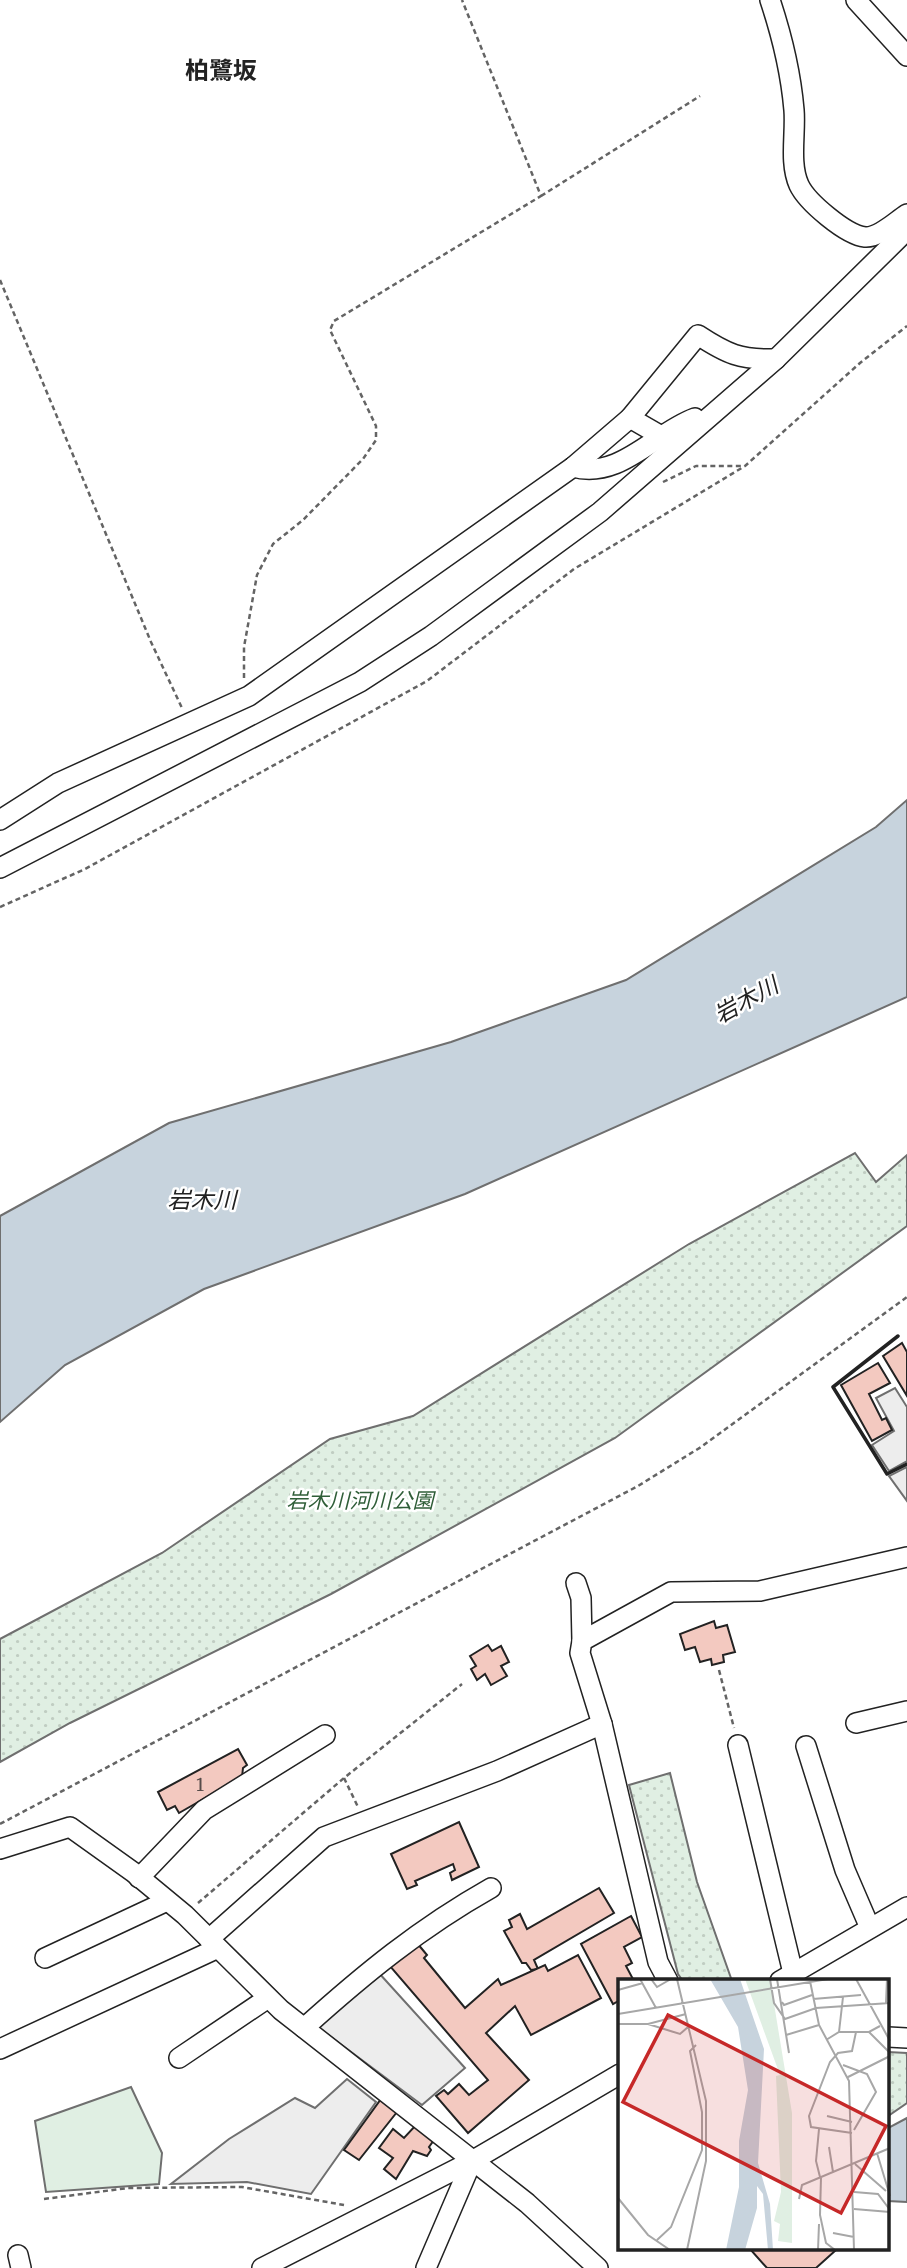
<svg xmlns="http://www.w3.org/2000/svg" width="907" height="2268" font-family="Merriweather,'Noto Sans JP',serif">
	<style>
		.grass { fill: #e0efe3; stroke: #6f6f6f; stroke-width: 2 }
		.park { fill: url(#park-dots); stroke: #6f6f6f; stroke-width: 2 }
		.parking { fill: #ededed; stroke: #6f6f6f; stroke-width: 2 }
		.water { fill: #c7d3dd; stroke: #6f6f6f; stroke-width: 2 }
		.building { fill: #f3c9c0; stroke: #222; stroke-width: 2 }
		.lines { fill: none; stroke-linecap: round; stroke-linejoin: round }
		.minor-casing { stroke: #222; stroke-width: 22 }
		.path { stroke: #646464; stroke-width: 2.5; stroke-dasharray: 5 3.5; stroke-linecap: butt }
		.minor { stroke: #fff; stroke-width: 19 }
		.wall { stroke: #222; stroke-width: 3.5 }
		.labels { text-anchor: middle; stroke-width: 5; stroke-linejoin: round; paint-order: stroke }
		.number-label { font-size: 18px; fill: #564c4a }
		.park-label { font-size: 21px; font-style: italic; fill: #2f5e38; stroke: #fff }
		.water-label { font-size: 23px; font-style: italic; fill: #222; stroke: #fff }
		.quarter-label { font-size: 24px; font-weight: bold; fill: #222; stroke: #fff }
		.inset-road { fill: none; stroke: #a7a7a7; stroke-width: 2 }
		.view { fill: #c62828; fill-opacity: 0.15; stroke: #c62828; stroke-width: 3.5 }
		.inset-edge { fill: none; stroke: #222; stroke-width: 3.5 }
	</style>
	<defs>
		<pattern id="park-dots" width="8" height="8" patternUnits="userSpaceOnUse" patternTransform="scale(1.75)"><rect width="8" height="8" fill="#e0efe3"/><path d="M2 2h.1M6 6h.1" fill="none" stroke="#c0cdc2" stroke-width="1.8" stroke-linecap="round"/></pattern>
	</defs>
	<rect width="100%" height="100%" fill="#fff"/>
	<polygon class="grass" points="131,2087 162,2153 159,2184 46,2192 35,2121"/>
	<g class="park">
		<polygon points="855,1153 876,1182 907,1155 907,1226 615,1438 331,1594 70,1723 0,1762 0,1639 162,1553 330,1439 413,1416 689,1244"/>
		<polygon points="670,1773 697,1882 732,1981 683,1981 678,1974 629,1785"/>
		<polygon points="888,2052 907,2053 907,2103 888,2116"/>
	</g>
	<g class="parking">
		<polygon points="895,1388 907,1407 907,1461 889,1471 872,1445 894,1431 876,1398"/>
		<polygon points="907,1467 907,1501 889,1476"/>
		<polygon points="378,1972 465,2068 422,2105 315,2025"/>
		<polygon points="347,2079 376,2102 311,2194 247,2182 171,2184 229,2139 295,2098 315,2108"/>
	</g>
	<g class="water">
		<polygon points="907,800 907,997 465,1194 204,1289 65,1365 0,1422 0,1216 169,1123 451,1042 626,980 876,827"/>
		<polygon points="907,2118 907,2202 888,2201 888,2128"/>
	</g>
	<g class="building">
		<polygon points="902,1343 907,1352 907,1396 883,1356"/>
		<polygon points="878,1363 890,1383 869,1394 882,1420 886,1418 892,1430 872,1441 841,1385"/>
		<polygon points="714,1621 716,1628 727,1625 735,1652 723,1655 724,1662 712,1665 711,1659 700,1662 695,1647 685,1650 680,1634"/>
		<polygon points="488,1645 492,1651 501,1646 509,1662 501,1666 507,1676 491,1685 485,1674 477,1680 471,1669 476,1666 470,1656"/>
		<polygon points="238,1749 247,1765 243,1768 242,1777 179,1813 175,1806 167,1810 158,1792"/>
		<polygon points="459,1822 479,1867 452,1880 450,1873 455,1870 453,1864 415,1881 417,1885 407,1889 391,1854"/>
		<polygon points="599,1888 614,1913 534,1960 538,1969 531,1970 526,1963 522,1963 504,1931 512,1927 509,1920 520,1914 527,1929"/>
		<polygon points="631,1916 642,1937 624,1947 632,1963 626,1966 634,1981 620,1981 620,2000 613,2004 581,1944"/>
		<polygon points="417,1943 427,1955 424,1958 465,2008 498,1979 501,1985 545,1965 548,1971 578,1955 601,1998 531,2035 515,2006 486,2033 529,2080 468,2133 436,2096 444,2090 448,2094 459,2084 469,2095 488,2080 389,1965"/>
		<polygon points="381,2099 397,2112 359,2160 344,2150"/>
		<polygon points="415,2126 434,2140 429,2147 431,2150 427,2156 413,2151 396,2179 384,2169 393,2158 379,2148 393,2129 404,2138"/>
		<polygon points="750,2249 834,2249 836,2250 816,2268 767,2268"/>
	</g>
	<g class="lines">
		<g class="minor-casing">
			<g id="minor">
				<path d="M 770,0 C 781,33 791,75 794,110 C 796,133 789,163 799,185 C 807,202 846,235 865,237 C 879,238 896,221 907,214"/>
				<polyline points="856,0 907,56"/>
				<polyline points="630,418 663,437"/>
				<path d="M 573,467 C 620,480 654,433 695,418"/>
				<path d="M 0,820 L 58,783 L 249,696 L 573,467 L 630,418 L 698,335 C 727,354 740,360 776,359"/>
				<polyline points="0,868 360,682 431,636 600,512 776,359 907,230"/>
				<polyline points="576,1583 581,1598 582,1641"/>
				<polyline points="856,1723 907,1711"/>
				<polyline points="738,1745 793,1973"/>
				<polyline points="806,1746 845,1870 870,1928"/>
				<polyline points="0,1849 70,1827 133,1872 185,1915 281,2010 527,2203 598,2268"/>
				<polyline points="139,1878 204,1810 325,1735"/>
				<polyline points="209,1939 324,1837 497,1771 602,1724"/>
				<polyline points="45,1958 167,1901"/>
				<polyline points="668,1981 658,1962 602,1724 580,1653 582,1641 671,1592 760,1591 907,1557"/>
				<polyline points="780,1981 907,1907"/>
				<path d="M 304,2028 C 364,1974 420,1928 491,1888"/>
				<polyline points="888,2037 907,2038"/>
				<polyline points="0,2049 216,1949"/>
				<polyline points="179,2058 268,1998"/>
				<polyline points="18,2255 21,2268"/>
				<polyline points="262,2268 472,2161 620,2074"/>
				<polyline points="426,2268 472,2161"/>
			</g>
		</g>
		<g class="path">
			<polyline points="541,196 700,96"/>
			<polyline points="0,280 151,642 182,708"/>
			<polyline points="663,482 696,466 744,466"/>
			<polyline points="244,678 244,647 257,575 273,544 303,520 363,459 376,440 376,426 330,330 334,321 541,196 462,0"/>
			<polyline points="0,907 85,869 427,681 574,569 745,466 860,363 907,326"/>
			<polyline points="719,1670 734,1728"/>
			<polyline points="344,1778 358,1807"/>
			<polyline points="0,1824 638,1486 701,1447 907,1297"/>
			<polyline points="198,1903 344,1778 462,1684"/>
			<polyline points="44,2199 128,2188 242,2187 344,2205"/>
		</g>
		<use href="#minor" class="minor"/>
		<polyline class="wall" points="898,1336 833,1387 887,1474 907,1464"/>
	</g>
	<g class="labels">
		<g class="number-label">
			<text x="200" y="1791">1</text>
		</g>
		<g class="park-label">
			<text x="360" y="1508">岩木川河川公園</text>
		</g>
		<g class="water-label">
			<text transform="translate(746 1000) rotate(-29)" y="8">岩木川</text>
			<text x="202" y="1208">岩木川</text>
		</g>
		<g class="quarter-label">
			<text x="221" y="79">柏鷺坂</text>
		</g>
	</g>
	<g transform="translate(618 1979)">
		<rect width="271" height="271" fill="#fff"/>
		<path d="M 127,0 L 152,0 L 159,43 L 174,134 L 174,264 L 160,262 L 162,245 L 156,242 L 163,213 L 158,97 L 162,96 Z" fill="#e0efe3"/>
		<path d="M 92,0 L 122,0 L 146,70 L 140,184 L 152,225 L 155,271 L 150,271 L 145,215 L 139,207 L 139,229 L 127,271 L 108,271 L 121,208 L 121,162 L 130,111 L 120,48 Z" fill="#c7d3dd"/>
		<path class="inset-road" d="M 22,0 L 38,29M 33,0 L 39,8 L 53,0M 59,0 L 88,122 L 88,182 L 69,271M 152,0 L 156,24 L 167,40 L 198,29 L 272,24M 159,0 L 171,74M 238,0 L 272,62M 192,2 L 201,46 L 231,102 L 236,271M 0,11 L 25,4M 195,20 L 243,16M 164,23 L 166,26 L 194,16M 268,24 L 269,0M 0,35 L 210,0M 0,45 L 30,45 L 68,35M 30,45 L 62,55 L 70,48M 221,53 L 225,18M 251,53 L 272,74M 168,56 L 201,46M 208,61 L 221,53 L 251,53 L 262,47M 225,86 L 249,95 L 258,113 L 236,151M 230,98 L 272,77M 209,137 L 234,143M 201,150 L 198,182 L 202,198M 234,154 L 193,148 L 191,137 L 212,83 L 220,74 L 234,72 L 238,53M 211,168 L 215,193M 259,174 L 272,217M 237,185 L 268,212M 203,198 L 202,236 L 208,264 L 217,271M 236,213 L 260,215 L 272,231M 0,219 L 30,256 L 52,271M 181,220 L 184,206 L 272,169M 236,230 L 272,233M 215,254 L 236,258M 39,261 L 53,248 L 84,171 L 84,133 L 72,72 L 78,66M 200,271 L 201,245"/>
		<path class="view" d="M 50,36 L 268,147 L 223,234 L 5,123 Z"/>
		<rect width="271" height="271" class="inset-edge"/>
	</g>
</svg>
